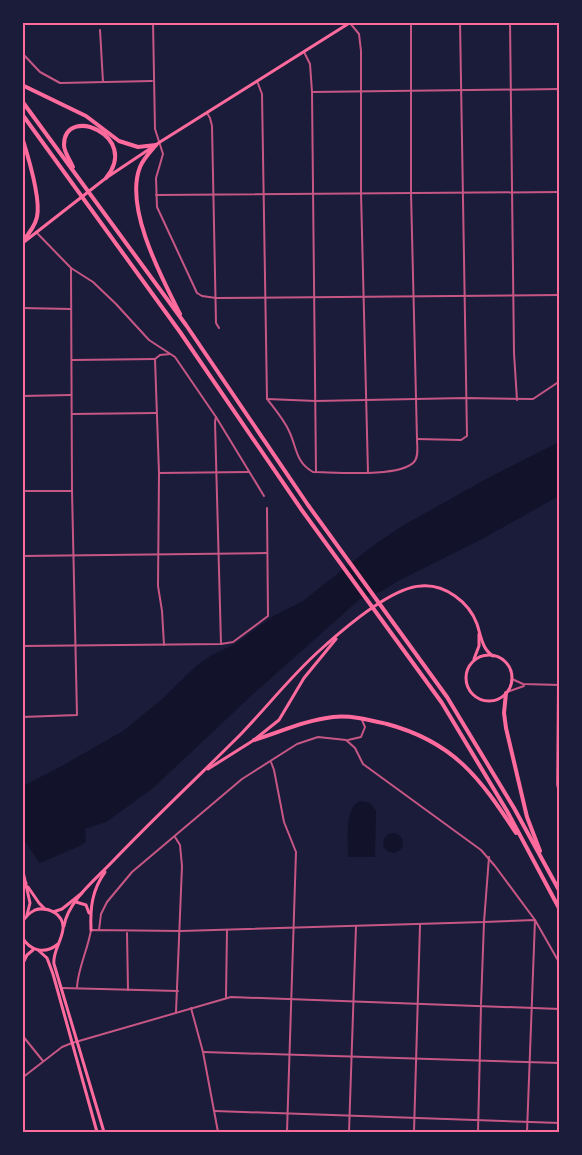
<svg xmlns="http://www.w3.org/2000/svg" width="582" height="1155" font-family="Quicksand,sans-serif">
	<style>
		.water { fill: #12122b }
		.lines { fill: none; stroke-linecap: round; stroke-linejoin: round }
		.minor { stroke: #c65784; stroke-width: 2 }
		.tertiary { stroke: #c65784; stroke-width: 2 }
		.secondary { stroke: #ff6b9d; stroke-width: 3 }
		.primary { stroke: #ff6b9d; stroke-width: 3 }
		.motorway { stroke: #ff6b9d; stroke-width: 4 }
		.neatline { fill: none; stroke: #ff6b9d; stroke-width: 2 }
	</style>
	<rect width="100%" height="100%" fill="#1b1b3a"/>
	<g class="water">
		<polygon points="559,442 559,496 482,539 398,581 382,591 360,599 252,695 152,789 106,822 85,829 86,842 82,845 40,863 38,861 23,838 23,786 60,767 123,731 161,700 196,666 212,655 235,644 275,615 303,601 374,545 402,526 488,478"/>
		<path d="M 360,801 L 370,803 L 376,811 L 375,857 L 348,857 C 349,841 343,809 360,801 Z"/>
		<circle cx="393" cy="843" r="10"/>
	</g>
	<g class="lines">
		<g class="minor">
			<polyline points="153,22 155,129 163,154 156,178 157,207 197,293 202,296 216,298 560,295"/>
			<polyline points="510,22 514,353 517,400"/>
			<polyline points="350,23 359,34 361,51 361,193 368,473"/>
			<polyline points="100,30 103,82"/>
			<polyline points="304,52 310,64 312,92 316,472"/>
			<polyline points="22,53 40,72 60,83 152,81"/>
			<path d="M 257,81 L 262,94 L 267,399 C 275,409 284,420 289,431 C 297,447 295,462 313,472 C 334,472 399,478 414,462 C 419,457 417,446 417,439 L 411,193 L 411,22"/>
			<polyline points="312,92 560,89"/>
			<polyline points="207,113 210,118 212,126 216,323 219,328"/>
			<polyline points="156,195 560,192"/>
			<polyline points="36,232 71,268 93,282 116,304 149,340 175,357 216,417 264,496"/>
			<polyline points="22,308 71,309"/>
			<polyline points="72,360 155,359"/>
			<polyline points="22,396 71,395"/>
			<polyline points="267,399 316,401 465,398 533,399 560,381"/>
			<polyline points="72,414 156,413"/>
			<polyline points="216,417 215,422 221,644"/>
			<polyline points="417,439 461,440 467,436 460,22"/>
			<polyline points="159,473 249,472"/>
			<polyline points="22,491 72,491"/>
			<polyline points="22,556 267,553"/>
			<polyline points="164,645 162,611 158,586 159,473 155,359 160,355 170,354"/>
			<polyline points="22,646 221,644 233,642 268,616 267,508"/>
			<polyline points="558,685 557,784 560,798"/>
			<polyline points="22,717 77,715 72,491 71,268"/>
			<polyline points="348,740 361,737 365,727 362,720"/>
			<polyline points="271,762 274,770 284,822 296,852 287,1132"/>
			<polyline points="175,837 180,845 182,866 176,1012"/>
			<polyline points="99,930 101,914 107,902 132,872 242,779 297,744 318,737 346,740 355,748 363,764 481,850 495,866 535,920 527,1132"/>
			<polyline points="127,933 128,990"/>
			<path d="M 77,987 C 78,968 88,949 91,930 L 181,931 L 484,922 L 489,857"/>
			<polyline points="62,988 178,991"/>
			<polyline points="226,997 227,930"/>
			<polyline points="191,1008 203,1052 218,1132"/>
			<polyline points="22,1035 43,1061"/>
			<polyline points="203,1052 560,1063"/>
			<polyline points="22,1078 62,1047 72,1043"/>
			<polyline points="215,1111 560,1123"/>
			<polyline points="349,1132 356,926"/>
			<polyline points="414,1132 420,925"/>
			<polyline points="478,1132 481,1006"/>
		</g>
		<g class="tertiary">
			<polyline points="512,679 523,684 560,685"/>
			<polyline points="507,692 524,686"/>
			<polyline points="481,1004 484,922 535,920 560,964"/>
			<polyline points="72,1043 231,997 560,1009"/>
		</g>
		<g class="secondary">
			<polyline points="24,242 106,178 160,142 351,22"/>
			<circle cx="489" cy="678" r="23"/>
			<polyline points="474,659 479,646 479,634"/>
			<polyline points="208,769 254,740 279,720 304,678 336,639"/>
			<polyline points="76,902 86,905 89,913"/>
			<polyline points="53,912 62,909 82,893"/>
			<path d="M 64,926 C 68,901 95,880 112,862 C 154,818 198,777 241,734 C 267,707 291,676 319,651 C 341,631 391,587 421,586 C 445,584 469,602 477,624 C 481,636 482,649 493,656"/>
			<path d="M 91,930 C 90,908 92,890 105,872"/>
		</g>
		<g class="primary">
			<polyline points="22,867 30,903 27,915"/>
			<polyline points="28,887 39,903 44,908"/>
			<polyline points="22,891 26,883"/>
			<path d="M 22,923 C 25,917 29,913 35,910 C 41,908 48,909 54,912 C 76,927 51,947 54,964 L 104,1132"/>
			<path d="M 22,937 C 30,951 45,955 58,944"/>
			<polyline points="38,950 47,958 53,974 97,1132"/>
			<polyline points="22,965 27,955 33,950"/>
		</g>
		<g class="motorway">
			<polyline points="22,85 86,116 119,141 138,147 156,145"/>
			<polyline points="22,101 186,325 308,505 447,697 514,808 560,892"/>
			<polyline points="22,114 180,332 301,509 442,703 507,811 560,910"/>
			<path d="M 22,137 C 28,156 41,199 37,217 C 35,226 28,235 22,242"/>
			<path d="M 156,145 C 150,152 143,159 140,167 C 124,208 162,278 180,314"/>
			<path d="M 73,167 C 70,160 64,152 64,145 C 64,104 141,136 106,178"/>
			<polyline points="506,693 504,713 506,728 527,817 540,851"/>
			<path d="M 254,740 C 280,732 306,720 333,717 C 351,715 370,720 387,724 C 454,742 480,778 516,833"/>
		</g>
	</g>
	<rect width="582" height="1155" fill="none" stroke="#1b1b3a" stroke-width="48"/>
	<rect x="24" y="24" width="534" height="1107" class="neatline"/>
</svg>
